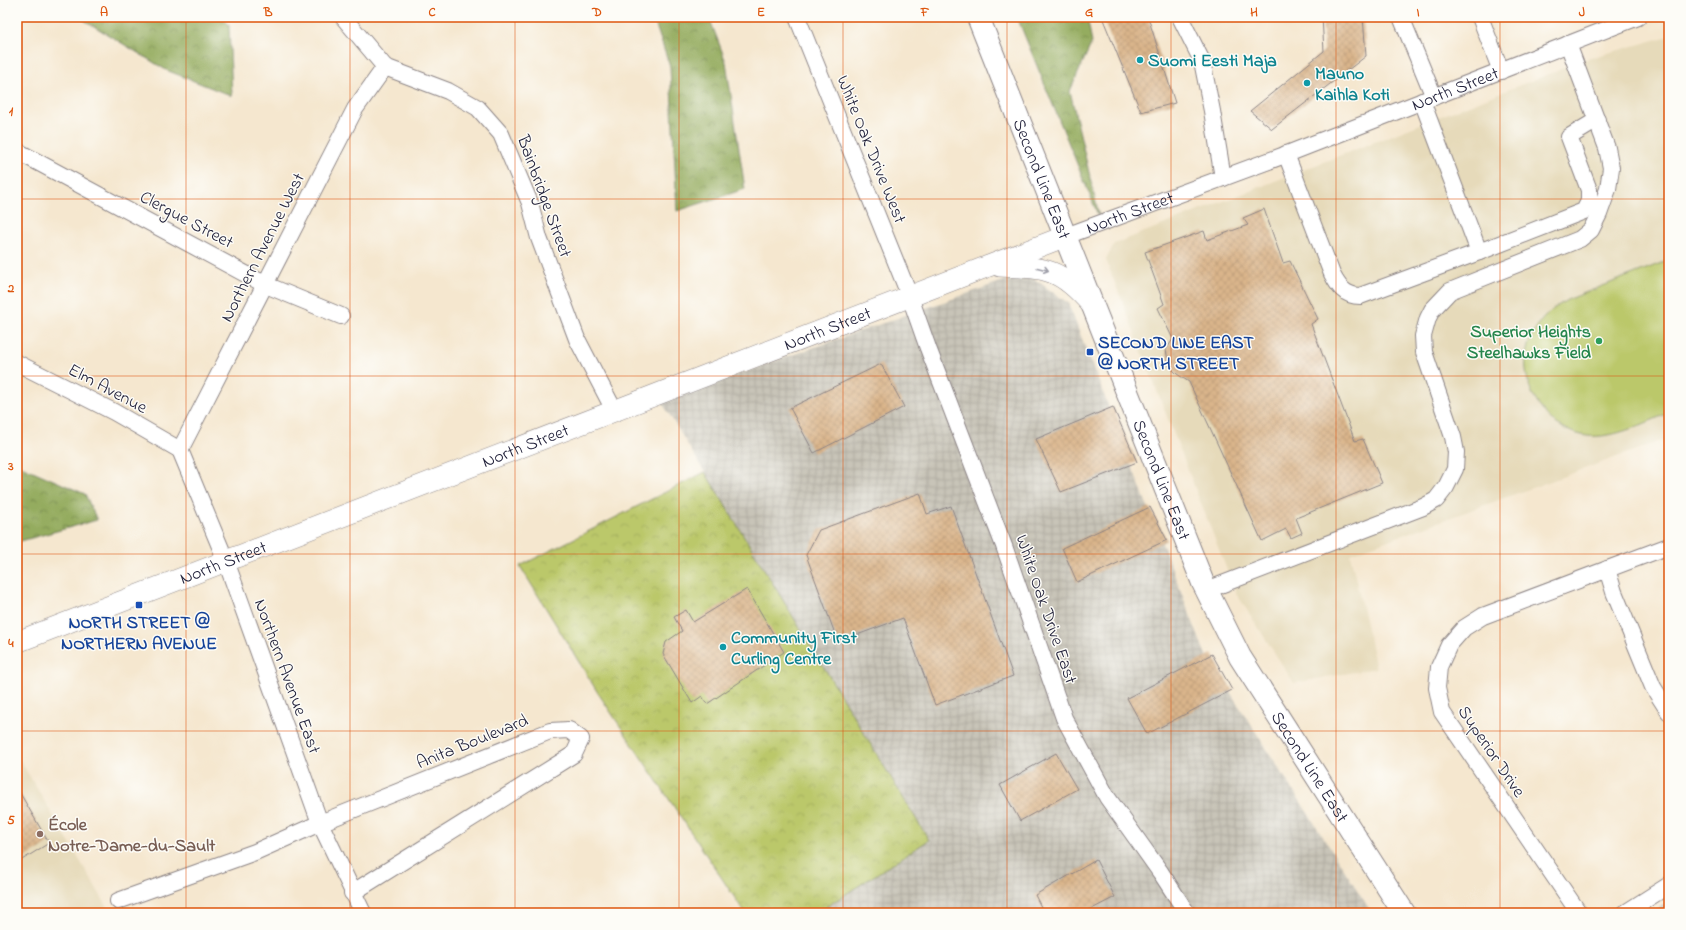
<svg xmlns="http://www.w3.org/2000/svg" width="1686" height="930" font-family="'Indie Flower',sans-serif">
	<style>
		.built { fill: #e6daba }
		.industrial { fill: url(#industrial-grid) }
		.forest { fill: url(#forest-crowns); stroke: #5b674c }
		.park { fill: url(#park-crowns); stroke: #6e7552 }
		.garden { fill: #bbc86a; stroke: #6e7552 }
		.building { fill: url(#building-cross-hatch) }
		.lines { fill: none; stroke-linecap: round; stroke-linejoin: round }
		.minor-casing { stroke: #8c8485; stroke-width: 18 }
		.major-casing { stroke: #8c8485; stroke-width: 22 }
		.highway-casing { stroke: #8c8485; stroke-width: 24 }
		.minor { stroke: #fff; stroke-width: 16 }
		.major { stroke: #fff; stroke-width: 21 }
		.highway { stroke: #fff; stroke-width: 22 }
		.oneway { stroke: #9c9ca7 }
		.grid { fill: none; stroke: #de560e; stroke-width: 1; stroke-opacity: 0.55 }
		.culture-dot { fill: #0f9aa8; stroke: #fdfcf7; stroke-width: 1.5 }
		.leisure-dot { fill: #2e9e5b; stroke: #fdfcf7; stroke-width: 1.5 }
		.transit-dot { fill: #1a4fb4; stroke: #fdfcf7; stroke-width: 1.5 }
		.education-dot { fill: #8d6e63; stroke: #fdfcf7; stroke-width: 1.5 }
		.labels { text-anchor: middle; stroke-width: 3; stroke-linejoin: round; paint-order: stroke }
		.culture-label { font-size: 18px; font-weight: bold; fill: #0d838f; stroke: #fdfcf7; text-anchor: start }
		.street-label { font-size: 18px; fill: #22223b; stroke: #fdfcf7 }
		.leisure-label { font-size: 18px; font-weight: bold; fill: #27864d; stroke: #fdfcf7; text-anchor: end }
		.transit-label { font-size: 18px; font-weight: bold; fill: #164399; stroke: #fdfcf7; text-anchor: start }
		.education-label { font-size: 18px; font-weight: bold; fill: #785e54; stroke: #fdfcf7; text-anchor: start }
		.neatline { fill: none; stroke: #de560e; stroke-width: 1.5 }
		.grid-label { font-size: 13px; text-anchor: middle; font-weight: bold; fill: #de560e }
	</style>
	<defs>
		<pattern id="industrial-grid" width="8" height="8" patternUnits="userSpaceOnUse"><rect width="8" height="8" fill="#c8c4b8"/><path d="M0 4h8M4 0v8" fill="none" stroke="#aca89f"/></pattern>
		<pattern id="forest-crowns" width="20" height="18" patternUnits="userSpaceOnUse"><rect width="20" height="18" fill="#94ac5e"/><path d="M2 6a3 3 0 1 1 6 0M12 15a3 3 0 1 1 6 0" fill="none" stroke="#788c4f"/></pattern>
		<pattern id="park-crowns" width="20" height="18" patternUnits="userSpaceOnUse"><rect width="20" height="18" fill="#bbc86a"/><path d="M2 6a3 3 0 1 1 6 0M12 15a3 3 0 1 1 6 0" fill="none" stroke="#a0ac5d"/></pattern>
		<pattern id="building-cross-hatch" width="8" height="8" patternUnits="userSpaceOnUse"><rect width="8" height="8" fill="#dab58b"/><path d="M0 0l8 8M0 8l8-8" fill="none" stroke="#bb9b79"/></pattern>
	</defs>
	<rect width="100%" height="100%" fill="#fdfcf7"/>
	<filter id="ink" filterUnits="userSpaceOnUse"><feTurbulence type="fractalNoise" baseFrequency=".025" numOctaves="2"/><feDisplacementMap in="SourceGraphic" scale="8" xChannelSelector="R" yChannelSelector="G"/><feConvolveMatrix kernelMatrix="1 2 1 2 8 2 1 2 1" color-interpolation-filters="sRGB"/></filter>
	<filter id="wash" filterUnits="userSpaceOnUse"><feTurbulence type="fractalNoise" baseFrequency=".012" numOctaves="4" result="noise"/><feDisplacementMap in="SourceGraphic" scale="16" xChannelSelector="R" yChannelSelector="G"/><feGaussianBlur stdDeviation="0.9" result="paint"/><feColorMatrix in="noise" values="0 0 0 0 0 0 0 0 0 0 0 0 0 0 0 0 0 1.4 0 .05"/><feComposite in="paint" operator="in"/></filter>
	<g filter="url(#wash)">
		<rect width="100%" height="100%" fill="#f5e7cf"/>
		<g class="built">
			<polygon points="1669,36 1669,438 1350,554 1376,668 1294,683 1236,593 1106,260 1114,244 1587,59"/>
			<polygon points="17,755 111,913 17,913"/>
		</g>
		<g class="industrial">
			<polygon points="1026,273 1068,303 1205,653 1372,913 817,913 929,839 661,401"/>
			<polygon points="1669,901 1669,913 1650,913"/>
		</g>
		<g class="forest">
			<polygon points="79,17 222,17 229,25 232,96 166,70"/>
			<polygon points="653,17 709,17 726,62 745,189 677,211 670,67"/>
			<polygon points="1017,17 1087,17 1092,42 1070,91 1100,220"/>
			<polygon points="17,464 85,494 97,520 17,542"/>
		</g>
		<polygon class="park" points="705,472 929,840 817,913 745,913 598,693 520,566"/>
		<path class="garden" d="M 1669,260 L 1669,413 C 1644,423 1615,439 1587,436 C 1541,430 1511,375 1533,333 C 1540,319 1553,308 1567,300 Z"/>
		<g id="blocks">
			<g class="building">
				<polygon points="1102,17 1148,17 1175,103 1141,112"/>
				<polygon points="1322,17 1363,17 1366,56 1272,129 1250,111 1324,51"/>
				<polygon points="1264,209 1283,263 1290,261 1318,319 1311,324 1355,441 1363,439 1382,483 1296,518 1302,533 1291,538 1286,529 1262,541 1189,382 1177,374 1169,366 1166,350 1173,339 1158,308 1164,304 1145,252 1204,231 1207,240 1248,225 1243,218"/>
				<polygon points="881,364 904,407 814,453 790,408"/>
				<polygon points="1113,407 1137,462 1061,492 1036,439"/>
				<polygon points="920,493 927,514 951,506 1013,676 935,705 903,618 838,642 806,555 819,530"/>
				<polygon points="1150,507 1167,540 1077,582 1062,548"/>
				<polygon points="747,589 784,652 707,704 702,696 692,703 663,654 666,642 682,631 674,617 686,610 693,622"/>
				<polygon points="1212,654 1232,690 1147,734 1127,698"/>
				<polygon points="1056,753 1077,789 1020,821 1000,785"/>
				<polygon points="17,788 49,843 17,863"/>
				<polygon points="1096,860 1115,897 1084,913 1044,913 1035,895"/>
			</g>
		</g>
	</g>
	<g filter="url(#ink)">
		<use href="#blocks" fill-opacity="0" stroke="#8c8485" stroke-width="1"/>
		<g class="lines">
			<g class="minor-casing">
				<g id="minor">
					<polyline points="343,17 385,67 448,91 478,108 501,134 530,203 539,238 577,339 615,412"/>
					<polyline points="797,17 910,297 928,348 1004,546 1064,718 1107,797 1161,873 1187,913"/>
					<polyline points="1180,17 1202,61 1212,111 1223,178"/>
					<polyline points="1401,17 1434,97"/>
					<polyline points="1480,17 1501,71"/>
					<polyline points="17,151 266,285 341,316"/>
					<path d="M 1286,154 L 1332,274 C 1338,286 1345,296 1360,296 L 1479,252 L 1422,101"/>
					<path id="s1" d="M 1066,236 L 1282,156 L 1638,17"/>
					<polyline points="1479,252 1584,211 1589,201 1589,190 1569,137 1597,120"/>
					<polyline points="17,363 114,412 180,450"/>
					<polyline points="180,450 226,561 320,823 363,913"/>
					<polyline points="180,450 355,109 385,67"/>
					<polyline points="1607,569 1614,592 1653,687 1669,712"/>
					<polyline points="1207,590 1423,507 1436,500 1446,487 1455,469 1456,452 1453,437 1424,352 1423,336 1428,318 1432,310 1450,291 1580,239 1591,230 1599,214 1608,189 1611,168 1607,148 1568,44"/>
					<polyline points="118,901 255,852 320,823 550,731 569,730 581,739 574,754 352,893"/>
					<polyline points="1579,913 1442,712 1437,688 1439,667 1449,645 1464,628 1483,616 1669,546"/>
					<polyline points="1625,913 1669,885"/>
				</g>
			</g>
			<g class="major-casing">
				<g id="major">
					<path d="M 999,266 C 1045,268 1059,267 1091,304"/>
					<path id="s2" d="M 17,642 L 1066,236"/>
				</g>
			</g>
			<g class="highway-casing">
				<g id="highway">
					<path id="s3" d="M 978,17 L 1203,583 L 1240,657 L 1404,913"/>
				</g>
			</g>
			<use href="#minor" class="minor"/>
			<use href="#major" class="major"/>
			<use href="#highway" class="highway"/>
		</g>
		<defs><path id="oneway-shaft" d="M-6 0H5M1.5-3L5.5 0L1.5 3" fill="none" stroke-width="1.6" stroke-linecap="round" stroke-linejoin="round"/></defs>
		<use class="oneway" href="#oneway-shaft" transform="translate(1043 269) rotate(15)"/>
	</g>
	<path class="grid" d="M 186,17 L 186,913M 350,17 L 350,913M 515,17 L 515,913M 679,17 L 679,913M 843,17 L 843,913M 1007,17 L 1007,913M 1171,17 L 1171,913M 1336,17 L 1336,913M 1500,17 L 1500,913M 17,199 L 1669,199M 17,376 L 1669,376M 17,554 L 1669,554M 17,731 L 1669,731"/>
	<g class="culture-dot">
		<circle cx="1140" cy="60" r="4"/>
		<circle cx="1307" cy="83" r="4"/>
		<circle cx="723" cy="647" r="4"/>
	</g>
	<circle class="leisure-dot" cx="1599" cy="341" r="4"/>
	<g class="transit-dot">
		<rect x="1086" y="348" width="8" height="8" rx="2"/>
		<rect x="135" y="601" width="8" height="8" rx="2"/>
	</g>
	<circle class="education-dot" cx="40" cy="834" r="4"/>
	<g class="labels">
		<g class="culture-label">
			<text x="1148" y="66">Suomi Eesti Maja</text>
			<text x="1315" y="79">Mauno<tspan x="1315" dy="21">Kaihla Koti</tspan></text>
			<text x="731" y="643">Community First<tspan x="731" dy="21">Curling Centre</tspan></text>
		</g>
		<g class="street-label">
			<text dy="6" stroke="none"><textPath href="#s1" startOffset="416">North Street</textPath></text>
			<text transform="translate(872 149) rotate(68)" y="6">White Oak Drive West</text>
			<text dy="6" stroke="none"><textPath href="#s3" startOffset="174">Second Line East</textPath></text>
			<text transform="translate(545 196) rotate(70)" y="6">Bainbridge Street</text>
			<text dy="6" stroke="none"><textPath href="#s1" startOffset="68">North Street</textPath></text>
			<text transform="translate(187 219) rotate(28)" y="6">Clergue Street</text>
			<text transform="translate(262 247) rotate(-63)" y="6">Northern Avenue West</text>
			<text dy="6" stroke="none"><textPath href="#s2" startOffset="869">North Street</textPath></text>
			<text transform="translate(108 388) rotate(28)" y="6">Elm Avenue</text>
			<text dy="6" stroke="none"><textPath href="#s2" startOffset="545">North Street</textPath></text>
			<text dy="6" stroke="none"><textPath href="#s3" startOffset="498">Second Line East</textPath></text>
			<text dy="6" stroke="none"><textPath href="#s2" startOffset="221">North Street</textPath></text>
			<text transform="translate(1047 609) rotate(71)" y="6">White Oak Drive East</text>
			<text transform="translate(288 676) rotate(70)" y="6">Northern Avenue East</text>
			<text transform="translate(472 741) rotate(-22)" y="6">Anita Boulevard</text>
			<text transform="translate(1492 751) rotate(56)" y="6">Superior Drive</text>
			<text dy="6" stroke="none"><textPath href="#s3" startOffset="822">Second Line East</textPath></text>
		</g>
		<g class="leisure-label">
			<text x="1591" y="337">Superior Heights<tspan x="1591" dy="21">Steelhawks Field</tspan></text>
		</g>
		<g class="transit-label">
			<text x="1098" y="348">SECOND LINE EAST<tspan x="1098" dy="21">@ NORTH STREET</tspan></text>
			<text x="139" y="628" text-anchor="middle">NORTH STREET @<tspan x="139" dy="21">NORTHERN AVENUE</tspan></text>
		</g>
		<g class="education-label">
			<text x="48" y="830">École<tspan x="48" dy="21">Notre-Dame-du-Sault</tspan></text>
		</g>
	</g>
	<rect width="1686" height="930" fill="none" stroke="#fdfcf7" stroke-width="44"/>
	<rect x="22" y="22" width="1642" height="886" class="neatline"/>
	<g class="grid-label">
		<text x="104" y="16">A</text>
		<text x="268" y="16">B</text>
		<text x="432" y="16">C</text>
		<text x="597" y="16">D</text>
		<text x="761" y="16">E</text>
		<text x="925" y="16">F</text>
		<text x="1089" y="16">G</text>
		<text x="1254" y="16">H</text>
		<text x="1418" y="16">I</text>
		<text x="1582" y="16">J</text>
		<text x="11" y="115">1</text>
		<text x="11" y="292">2</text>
		<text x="11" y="470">3</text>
		<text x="11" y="647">4</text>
		<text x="11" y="824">5</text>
	</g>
</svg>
